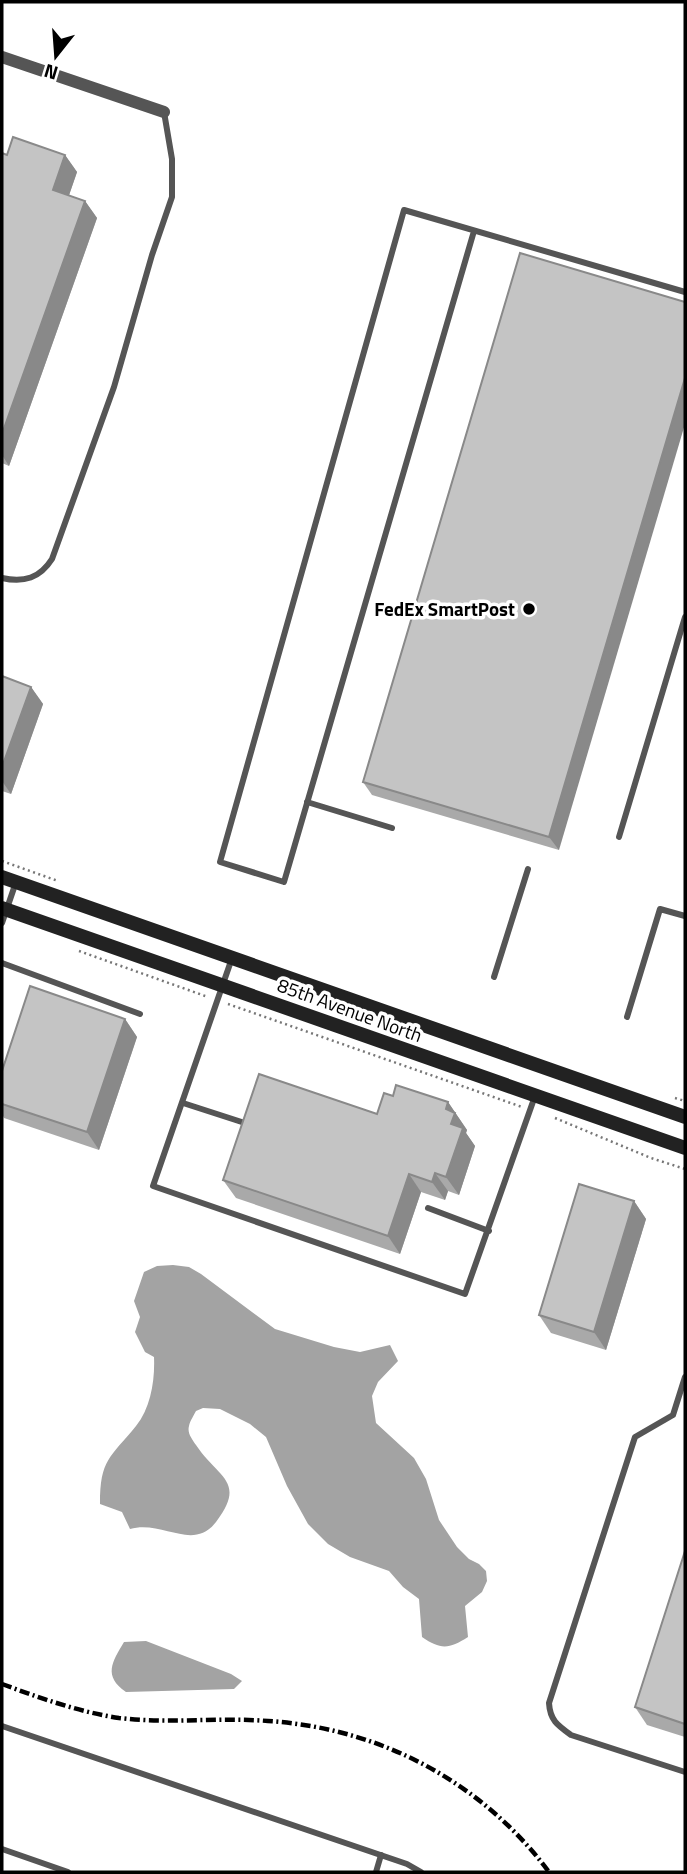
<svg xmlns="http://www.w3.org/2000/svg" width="687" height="1874" font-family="'Titillium Web',sans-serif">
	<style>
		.water { fill: #a3a3a3 }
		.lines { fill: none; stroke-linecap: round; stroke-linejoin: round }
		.path { stroke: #777; stroke-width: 2.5; stroke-dasharray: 2 3.5; stroke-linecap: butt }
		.service { stroke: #555; stroke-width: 6 }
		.minor { stroke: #555; stroke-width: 12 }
		.secondary { stroke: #222; stroke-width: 14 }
		.rail { stroke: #000; stroke-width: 4.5; stroke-dasharray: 10 3.5 2 3.5; stroke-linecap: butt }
		.wall { fill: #a9a9a9 }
		.shaded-wall { fill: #898989 }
		.building { fill: #c4c4c4; stroke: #898989; stroke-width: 2 }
		.poi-dot { fill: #000; stroke: #fff; stroke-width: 2.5 }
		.labels { text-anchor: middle; stroke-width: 7; stroke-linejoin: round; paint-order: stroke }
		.poi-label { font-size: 19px; font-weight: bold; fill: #000; stroke: #fff; text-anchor: end }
		.street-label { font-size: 19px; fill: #000; stroke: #fff }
	</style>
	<rect width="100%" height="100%" fill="#fff"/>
	<g class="water">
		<path d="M 173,1265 L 189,1267 L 201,1274 L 275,1329 L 334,1347 L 360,1352 L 390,1345 L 398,1361 L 378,1382 L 372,1396 L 376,1423 L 414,1458 L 426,1479 L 439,1520 L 457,1547 L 469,1559 L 479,1564 L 486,1571 L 487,1581 L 482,1592 L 465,1606 L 468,1637 C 449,1649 441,1650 422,1637 L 419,1599 L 403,1587 L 389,1571 L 350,1557 L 328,1544 L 308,1524 L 287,1486 L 266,1437 L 250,1424 L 220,1409 L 203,1408 L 196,1411 C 194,1415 190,1421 189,1426 C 187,1433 192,1439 196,1445 C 218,1478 247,1481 216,1522 C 193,1552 163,1520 130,1529 L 122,1512 L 100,1504 C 100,1459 110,1458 136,1426 C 151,1407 155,1380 154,1357 L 145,1352 L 135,1332 L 140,1317 L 134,1301 L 144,1272 L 157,1266 Z"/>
		<path d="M 146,1641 L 231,1674 L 242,1681 L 234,1689 L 126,1692 C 103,1676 112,1662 124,1642 Z"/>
	</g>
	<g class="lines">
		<g class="path">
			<polyline points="2,861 58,881"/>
			<polyline points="79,951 208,997"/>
			<polyline points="228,1004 522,1107"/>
			<polyline points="675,1098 685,1101"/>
			<polyline points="555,1118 651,1158 685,1169"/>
		</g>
		<g class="service">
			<polyline points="474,231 284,882 220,862 404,210 685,292"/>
			<path d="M 2,578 C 24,583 40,578 52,559 L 114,387 L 152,255 L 172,197 L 172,159 L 164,112"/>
			<polyline points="307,802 392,828"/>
			<polyline points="619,837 685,617"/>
			<polyline points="2,923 16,882"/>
			<polyline points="232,958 153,1186 465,1294 535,1096"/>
			<polyline points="2,963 140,1014"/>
			<polyline points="494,977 528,869"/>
			<polyline points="627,1017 660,909 685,916"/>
			<polyline points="183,1103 251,1125"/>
			<polyline points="428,1208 489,1231"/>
			<path d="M 685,1377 L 673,1415 L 635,1437 L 549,1703 C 550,1720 557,1725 571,1735 L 685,1772"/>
			<polyline points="2,1726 407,1864 421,1872"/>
			<polyline points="2,1849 68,1872"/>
			<polyline points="376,1872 381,1855"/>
		</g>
		<polyline class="minor" points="2,57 164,112"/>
		<g class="secondary">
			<polyline points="2,877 685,1117"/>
			<polyline points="2,908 685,1148"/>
		</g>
		<path class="rail" d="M 2,1684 C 40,1698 79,1712 119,1718 C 169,1724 219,1717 268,1721 C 380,1728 482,1782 549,1872"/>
	</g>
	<g class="wall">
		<polygon points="2,153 7,155 65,155 77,172 69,195 85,201 97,218 9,466 2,463"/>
		<polygon points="520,253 559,850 372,795 363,782"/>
		<polygon points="2,676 31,687 43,704 11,794 2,791"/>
		<polygon points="125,1019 137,1037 99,1150 4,1118 2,1114 2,1071"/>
		<polygon points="393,1096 448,1102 467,1130 466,1133 475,1146 459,1195 448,1191 445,1200 421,1192 400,1254 236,1198 223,1180 377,1114"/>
		<polygon points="634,1201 646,1219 606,1350 551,1333 539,1315"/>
		<polygon points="685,1551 685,1737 647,1725 635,1707"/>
	</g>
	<g class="shaded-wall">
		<polygon points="65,155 77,172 65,207 53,190"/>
		<polygon points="85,201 97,218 9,466 2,455 2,434"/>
		<polygon points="685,378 685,424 559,850 549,837"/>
		<polygon points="31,687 43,704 11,794 2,781 2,767"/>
		<polygon points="125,1019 137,1037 99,1150 87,1132"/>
		<polygon points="448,1102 467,1130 466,1133 475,1146 459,1195 446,1177 451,1124 446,1109"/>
		<polygon points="435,1173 448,1191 445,1200 432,1182"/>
		<polygon points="409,1174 421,1192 400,1254 388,1236"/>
		<polygon points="634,1201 646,1219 606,1350 594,1332"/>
	</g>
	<g class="building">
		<polygon points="13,137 65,155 53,190 85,201 2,434 2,153 7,155"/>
		<polygon points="520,253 685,302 685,378 549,837 363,782"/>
		<polygon points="2,676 31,687 2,767"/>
		<polygon points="30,986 125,1019 87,1132 2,1104 2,1071"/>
		<polygon points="259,1074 377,1114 384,1093 393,1096 396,1085 448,1102 446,1109 455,1113 451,1124 463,1128 446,1177 435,1173 432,1182 409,1174 388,1236 223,1180"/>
		<polygon points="579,1184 634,1201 594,1332 539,1315"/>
		<polygon points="685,1551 685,1724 635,1707"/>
	</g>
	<circle class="poi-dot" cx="529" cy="609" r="7"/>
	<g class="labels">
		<g class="poi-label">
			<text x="515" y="616">FedEx SmartPost</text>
		</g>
		<g class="street-label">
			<text transform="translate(350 1010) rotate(20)" y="7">85th Avenue North</text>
		</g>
	</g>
	<rect width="687" height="1874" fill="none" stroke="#000000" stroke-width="7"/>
	<g transform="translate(56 56) rotate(197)" stroke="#ffffff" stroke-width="5" paint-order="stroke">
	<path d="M0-5L12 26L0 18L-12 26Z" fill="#000000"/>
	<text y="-10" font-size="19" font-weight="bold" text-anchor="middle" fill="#000000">N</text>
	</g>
</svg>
